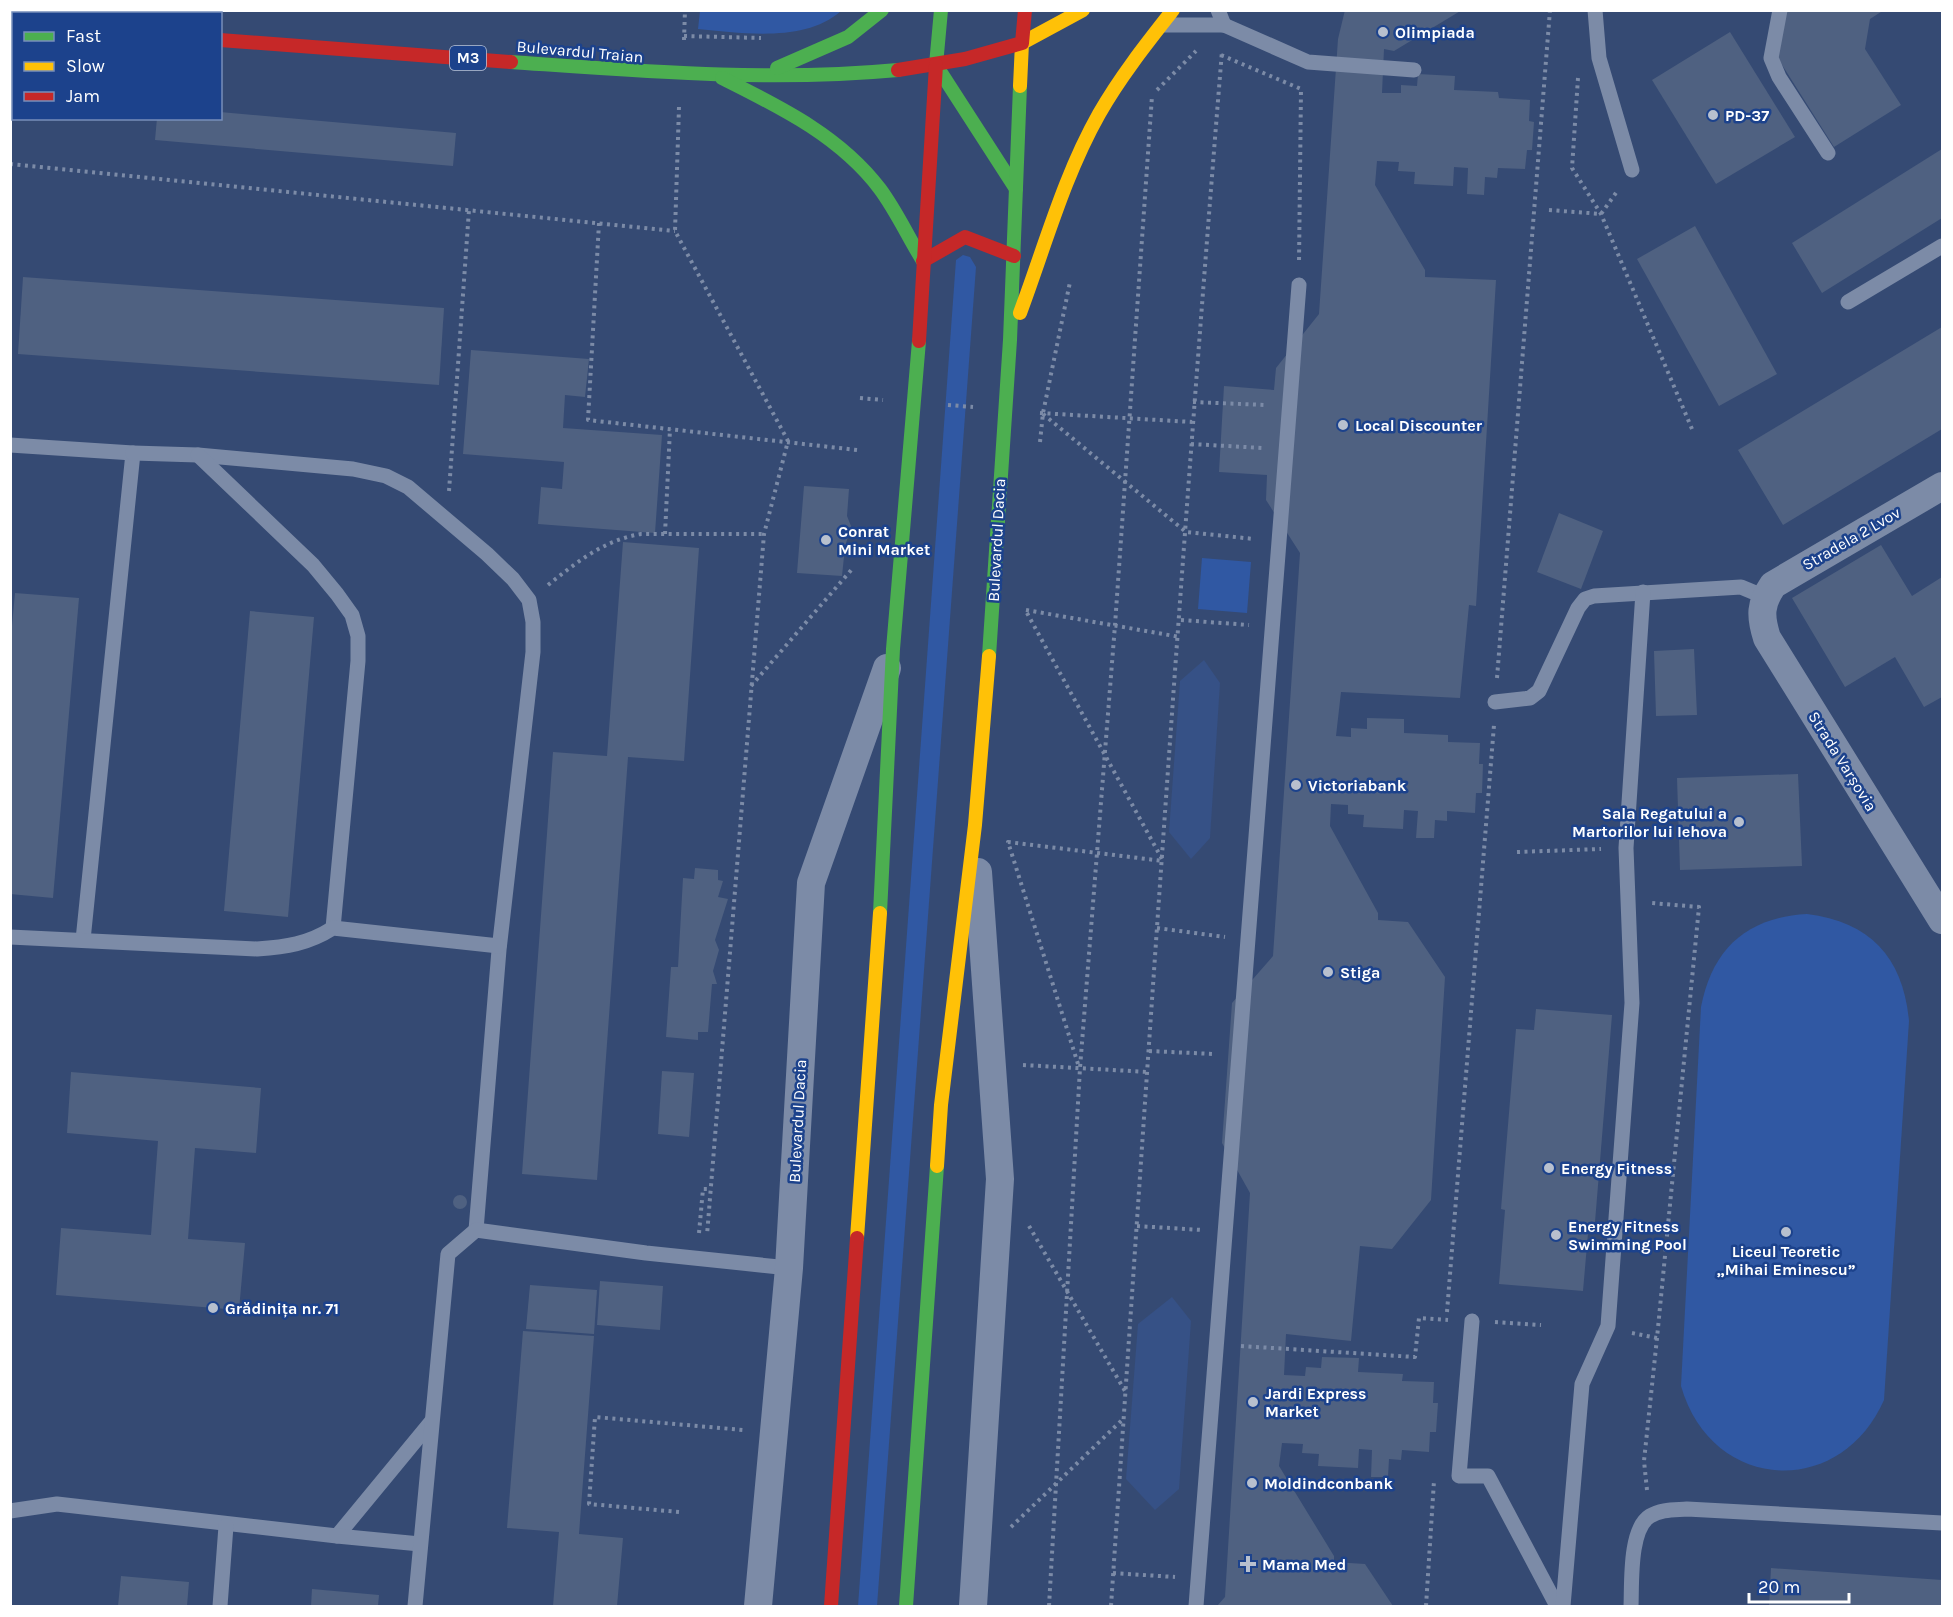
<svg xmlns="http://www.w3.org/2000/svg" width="1953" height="1617" font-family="Karla,sans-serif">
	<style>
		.green { fill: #3058a3 }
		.water { fill: #365186 }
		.building { fill: #4f6181 }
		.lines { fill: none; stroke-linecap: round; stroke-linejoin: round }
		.path { stroke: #7c8ba7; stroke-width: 4; stroke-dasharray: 3 4.5; stroke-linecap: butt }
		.lane { stroke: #7c8ba7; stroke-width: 15 }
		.street { stroke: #7c8ba7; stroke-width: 28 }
		.fast { stroke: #4caf50; stroke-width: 14 }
		.slow { stroke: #ffc107; stroke-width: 14 }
		.jam { stroke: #c62828; stroke-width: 14 }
		.poi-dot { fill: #b8c0ce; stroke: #1c428c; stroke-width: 2 }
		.labels { text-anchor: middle; stroke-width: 5; stroke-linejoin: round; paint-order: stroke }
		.shield { fill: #1c428c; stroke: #bbc6dc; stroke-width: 1.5 }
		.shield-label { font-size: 15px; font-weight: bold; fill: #fff }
		.poi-label { font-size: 16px; font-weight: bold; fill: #fff; stroke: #1c428c; text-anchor: start }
		.street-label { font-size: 16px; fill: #fff; stroke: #1c428c }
	</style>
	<rect width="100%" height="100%" fill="#354a73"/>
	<g class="green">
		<path d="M 700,11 L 700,10 L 841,11 C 805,43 742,33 698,29 Z"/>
		<polygon points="963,255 970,257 976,267 877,1606 858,1606 956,260"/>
		<polygon points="1202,558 1251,562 1247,613 1198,609"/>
		<path d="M 1807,914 C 1871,922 1903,958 1909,1021 L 1884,1400 C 1840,1500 1711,1492 1681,1386 L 1701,1007 C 1712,949 1747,917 1807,914 Z"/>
	</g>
	<g class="water">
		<polygon points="1204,660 1220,683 1210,838 1191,859 1169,832 1180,681"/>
		<polygon points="1172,1297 1191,1321 1179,1489 1155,1510 1126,1479 1138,1324"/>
	</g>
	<g class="building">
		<polygon points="1345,10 1462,10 1394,51 1384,49 1382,93 1401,93 1401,85 1417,86 1418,74 1455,76 1454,90 1498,92 1499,98 1530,100 1529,121 1534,122 1532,150 1527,150 1525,169 1498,168 1497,178 1485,177 1484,195 1467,194 1468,168 1454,167 1453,186 1414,184 1415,172 1398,171 1399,162 1377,161 1375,185 1425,270 1425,277 1496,280 1476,606 1469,605 1460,698 1341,692 1336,736 1351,737 1351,728 1367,729 1367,718 1404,719 1404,733 1448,735 1448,742 1480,743 1479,764 1483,764 1482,793 1476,793 1475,813 1447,811 1447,821 1435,820 1434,838 1416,838 1418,811 1404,810 1403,829 1363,827 1364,815 1348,814 1348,805 1331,804 1330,826 1378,913 1378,920 1408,922 1445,977 1431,1200 1392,1249 1360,1246 1351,1341 1286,1334 1284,1375 1305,1376 1306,1367 1321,1368 1322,1357 1359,1358 1358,1372 1403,1374 1402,1381 1434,1382 1433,1403 1438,1403 1436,1432 1430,1432 1429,1452 1402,1450 1401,1460 1389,1459 1388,1477 1371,1477 1372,1450 1359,1449 1358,1468 1318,1466 1319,1454 1302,1453 1303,1444 1282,1443 1279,1466 1334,1556 1334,1562 1365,1564 1393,1606 1217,1606 1225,1597 1250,1193 1222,1143 1232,1003 1273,956 1300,553 1266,500 1267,475 1219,472 1224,386 1274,390 1276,368 1319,314 1338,39"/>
		<polygon points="1787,10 1884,10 1870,19 1865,49 1901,105 1834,147 1777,57"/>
		<polygon points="1730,32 1795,137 1716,184 1652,80"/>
		<polygon points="220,112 456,133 453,166 155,140 157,118 220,118"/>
		<polygon points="1942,149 1942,218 1822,293 1792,243"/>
		<polygon points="1695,226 1777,374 1719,406 1637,259"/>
		<polygon points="23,277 444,308 439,385 18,354"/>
		<polygon points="1942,327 1942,429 1783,525 1738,450"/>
		<polygon points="471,350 589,359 585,397 565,395 563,428 662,435 655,533 538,524 541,487 562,489 564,462 463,454"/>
		<polygon points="804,486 849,489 847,516 851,526 845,547 842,576 797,573"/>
		<polygon points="1559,513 1603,531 1581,589 1537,572"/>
		<polygon points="623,542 699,548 684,761 628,757 597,1180 522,1174 553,752 607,756"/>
		<polygon points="1881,545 1912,596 1942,577 1942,697 1924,707 1895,657 1845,687 1792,598"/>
		<polygon points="15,593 79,598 53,898 10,894 10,647"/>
		<polygon points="250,611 314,617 288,917 224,911"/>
		<polygon points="1694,649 1697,715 1656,716 1654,651"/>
		<polygon points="1798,774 1802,866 1680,870 1677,778"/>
		<polygon points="695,868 718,870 718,880 723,881 718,897 728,899 715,940 719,950 713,971 717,984 712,984 708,1032 698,1032 698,1040 666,1037 671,967 678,967 683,878 694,879"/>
		<polygon points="1536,1009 1612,1015 1595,1222 1589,1222 1583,1291 1499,1284 1505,1210 1501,1209 1516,1029 1534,1030"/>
		<polygon points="662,1071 694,1073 689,1137 658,1134"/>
		<polygon points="71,1072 261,1088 256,1153 195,1148 188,1239 245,1243 239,1310 56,1295 61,1228 151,1235 158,1141 67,1133"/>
		<circle cx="460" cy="1202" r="7"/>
		<polygon points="600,1281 663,1286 660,1330 597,1325"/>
		<polygon points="530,1285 597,1290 594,1334 526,1329"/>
		<polygon points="523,1331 594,1336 579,1534 623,1538 617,1606 553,1606 559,1532 507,1528"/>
		<polygon points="1771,1568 1942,1580 1942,1606 1769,1606"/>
		<polygon points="121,1576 189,1582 187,1606 118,1606"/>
		<polygon points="312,1589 379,1595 378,1606 311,1606"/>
	</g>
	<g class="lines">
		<g class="path">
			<polyline points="684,36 761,38"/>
			<polyline points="684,40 685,10"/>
			<polyline points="1221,55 1301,89 1299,263"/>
			<polyline points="1578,78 1572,168 1601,214 1692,429"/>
			<polyline points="1157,90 1196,51"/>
			<polyline points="679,107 675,231 788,441 764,534 707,1235"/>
			<polyline points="10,164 675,231"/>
			<polyline points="1549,210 1601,214 1618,190"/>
			<polyline points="599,223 588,420 857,450"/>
			<polyline points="860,398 883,400"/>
			<polyline points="1193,402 1265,405"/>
			<polyline points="948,405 973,407"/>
			<polyline points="1040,413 1192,422"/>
			<polyline points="1043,414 1186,532 1254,539"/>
			<polyline points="1040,442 1043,413 1070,282"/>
			<polyline points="1191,444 1262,448"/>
			<polyline points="449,491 469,210"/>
			<polyline points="665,534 670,429"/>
			<path d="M 548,585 C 577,562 604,540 641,534 L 764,534"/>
			<polyline points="1026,610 1180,637"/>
			<polyline points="1027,613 1162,859"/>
			<polyline points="1181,620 1249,625"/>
			<polyline points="1497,678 1550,10"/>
			<polyline points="751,686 853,568"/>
			<polyline points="1517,852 1601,849"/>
			<polyline points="1157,928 1225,937"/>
			<polyline points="1149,1051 1214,1054"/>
			<polyline points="1078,1064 1008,842 1163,861"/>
			<polyline points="1023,1065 1148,1072"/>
			<polyline points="1029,1226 1125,1391"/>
			<polyline points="1137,1226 1202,1230"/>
			<polyline points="699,1233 703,1189 711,1189"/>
			<polyline points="1447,1312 1494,725"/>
			<polyline points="1495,1322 1541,1325"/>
			<polyline points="1632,1333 1657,1338 1699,907 1651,903"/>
			<polyline points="1241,1346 1415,1357 1419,1318 1448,1320"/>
			<polyline points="1647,1490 1644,1461 1657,1338"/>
			<polyline points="679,1512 589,1504 595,1417 743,1430"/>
			<polyline points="1011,1527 1122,1420"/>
			<polyline points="1113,1573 1175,1577"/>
			<polyline points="1049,1606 1080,1068 1115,625 1152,96"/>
			<path d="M 1111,1606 C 1146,1088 1180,569 1222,51"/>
			<polyline points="1426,1606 1434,1481"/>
		</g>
		<g class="lane">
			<polyline points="1218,10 1224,25"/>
			<polyline points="1595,10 1599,58 1632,170"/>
			<polyline points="1780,10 1771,58 1779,77 1828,153"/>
			<polyline points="1164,25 1224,25 1308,62 1414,70"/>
			<polyline points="1848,302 1942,246"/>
			<polyline points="10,445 133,453 83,940"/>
			<polyline points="133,453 198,455 353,469 386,476 408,487 487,554 513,579 529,600 533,622 533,652 499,950 476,1230"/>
			<polyline points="198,455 313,565 337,594 352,615 358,636 358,661 333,928"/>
			<polyline points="1495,702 1530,698 1539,691 1578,608 1585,599 1594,596 1741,587 1765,597"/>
			<path d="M 10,937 L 257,949 C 286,947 308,944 333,928 L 499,946"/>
			<polyline points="1472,1321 1459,1476 1488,1476 1557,1606"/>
			<polyline points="10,1511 57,1504 337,1536 431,1422"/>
			<polyline points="337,1536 420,1544"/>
			<polyline points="220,1606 226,1526"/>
			<polyline points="415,1606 448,1254 476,1230 646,1253 789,1268"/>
			<polyline points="1196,1606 1299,285"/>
			<polyline points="1563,1606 1582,1384 1608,1326 1632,1003 1626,848 1643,592"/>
			<path d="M 1631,1606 C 1632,1583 1629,1529 1650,1516 C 1661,1509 1675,1510 1687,1509 L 1942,1523"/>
		</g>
		<g class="street">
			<path d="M 1942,486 L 1773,585 C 1760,604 1760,616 1767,638 L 1942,920"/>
			<polyline points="758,1606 789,1268 811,883 887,668"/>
			<polyline points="973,1606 1000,1179 978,872"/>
		</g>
		<g class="fast">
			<path d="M 511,62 C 641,71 768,82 898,70"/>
			<polyline points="936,65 1016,189"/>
			<polyline points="936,65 941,10"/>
			<polyline points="777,68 848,37 882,10"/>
			<path d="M 722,78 C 780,107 840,136 880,189 C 897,212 908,237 923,261"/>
			<polyline points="989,656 1010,340 1020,86"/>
			<polyline points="880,913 893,649 919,341"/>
			<polyline points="906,1606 937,1166"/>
		</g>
		<g class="slow">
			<polyline points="10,24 14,24"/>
			<polyline points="1020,86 1022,43 1083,10"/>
			<path d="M 1020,313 C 1045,246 1064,176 1099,114 C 1120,77 1147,43 1173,10"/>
			<polyline points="937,1166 941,1105 975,825 989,656"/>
			<polyline points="857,1238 880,913"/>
		</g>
		<g class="jam">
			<polyline points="220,40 511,62"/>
			<polyline points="898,70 965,59 1022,43 1025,10"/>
			<polyline points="923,261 965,237 1014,256"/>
			<polyline points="919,341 936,65"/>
			<polyline points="831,1606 857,1238"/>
		</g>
	</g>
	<g class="poi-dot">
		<circle cx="1383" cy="32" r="6"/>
		<circle cx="1713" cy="115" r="6"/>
		<circle cx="1343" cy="425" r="6"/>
		<circle cx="826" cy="540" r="6"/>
		<circle cx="1296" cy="785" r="6"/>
		<circle cx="1739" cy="822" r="6"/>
		<circle cx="1328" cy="972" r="6"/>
		<circle cx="1549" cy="1168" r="6"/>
		<circle cx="1786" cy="1232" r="6"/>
		<circle cx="1556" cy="1235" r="6"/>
		<circle cx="213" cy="1308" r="6"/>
		<circle cx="1253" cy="1402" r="6"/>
		<circle cx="1252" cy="1483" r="6"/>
		<path d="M1245 1555h6v6h6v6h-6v6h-6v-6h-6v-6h6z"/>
	</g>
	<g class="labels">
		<rect class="shield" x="450" y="46" width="36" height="24" rx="4.5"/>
		<g class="shield-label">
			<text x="468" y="63">M3</text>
		</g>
		<g class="poi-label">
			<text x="1395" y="38">Olimpiada</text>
			<text x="1725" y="121">PD-37</text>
			<text x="1355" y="431">Local Discounter</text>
			<text x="838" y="537">Conrat<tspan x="838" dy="18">Mini Market</tspan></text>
			<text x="1308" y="791">Victoriabank</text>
			<text x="1727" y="819" text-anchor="end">Sala Regatului a<tspan x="1727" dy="18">Martorilor lui Iehova</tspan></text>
			<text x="1340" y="978">Stiga</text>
			<text x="1561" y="1174">Energy Fitness</text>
			<text x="1568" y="1232">Energy Fitness<tspan x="1568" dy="18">Swimming Pool</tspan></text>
			<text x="1786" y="1257" text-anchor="middle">Liceul Teoretic<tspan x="1786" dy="18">„Mihai Eminescu”</tspan></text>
			<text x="225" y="1314">Grădinița nr. 71</text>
			<text x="1265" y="1399">Jardi Express<tspan x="1265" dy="18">Market</tspan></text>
			<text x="1264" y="1489">Moldindconbank</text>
			<text x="1262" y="1570">Mama Med</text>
		</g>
		<g class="street-label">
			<text transform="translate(580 51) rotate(5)" y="6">Bulevardul Traian</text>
			<text transform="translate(1851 538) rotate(-30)" y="6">Stradela 2 Lvov</text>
			<text transform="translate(996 540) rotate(-87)" y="6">Bulevardul Dacia</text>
			<text transform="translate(1843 761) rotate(58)" y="6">Strada Varșovia</text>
			<text transform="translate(797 1121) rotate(-87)" y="6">Bulevardul Dacia</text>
		</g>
	</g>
	<rect width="1953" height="1617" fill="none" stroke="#ffffff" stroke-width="24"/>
	<rect x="12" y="12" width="210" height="108" fill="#1c428c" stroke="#778eba" stroke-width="1.5"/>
	<rect x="24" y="32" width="30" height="9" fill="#4caf50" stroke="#778eba" stroke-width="1.5"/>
	<text x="66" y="42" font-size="18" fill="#ffffff">Fast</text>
	<rect x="24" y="62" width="30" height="9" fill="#ffc107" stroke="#778eba" stroke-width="1.5"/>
	<text x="66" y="72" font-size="18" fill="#ffffff">Slow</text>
	<rect x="24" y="92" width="30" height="9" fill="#c62828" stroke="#778eba" stroke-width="1.5"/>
	<text x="66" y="102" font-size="18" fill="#ffffff">Jam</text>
	<path d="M1749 1593v9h100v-9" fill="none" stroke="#ffffff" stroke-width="3"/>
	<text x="1758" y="1593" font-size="18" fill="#ffffff" stroke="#1c428c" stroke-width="4.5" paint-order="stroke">20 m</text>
</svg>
